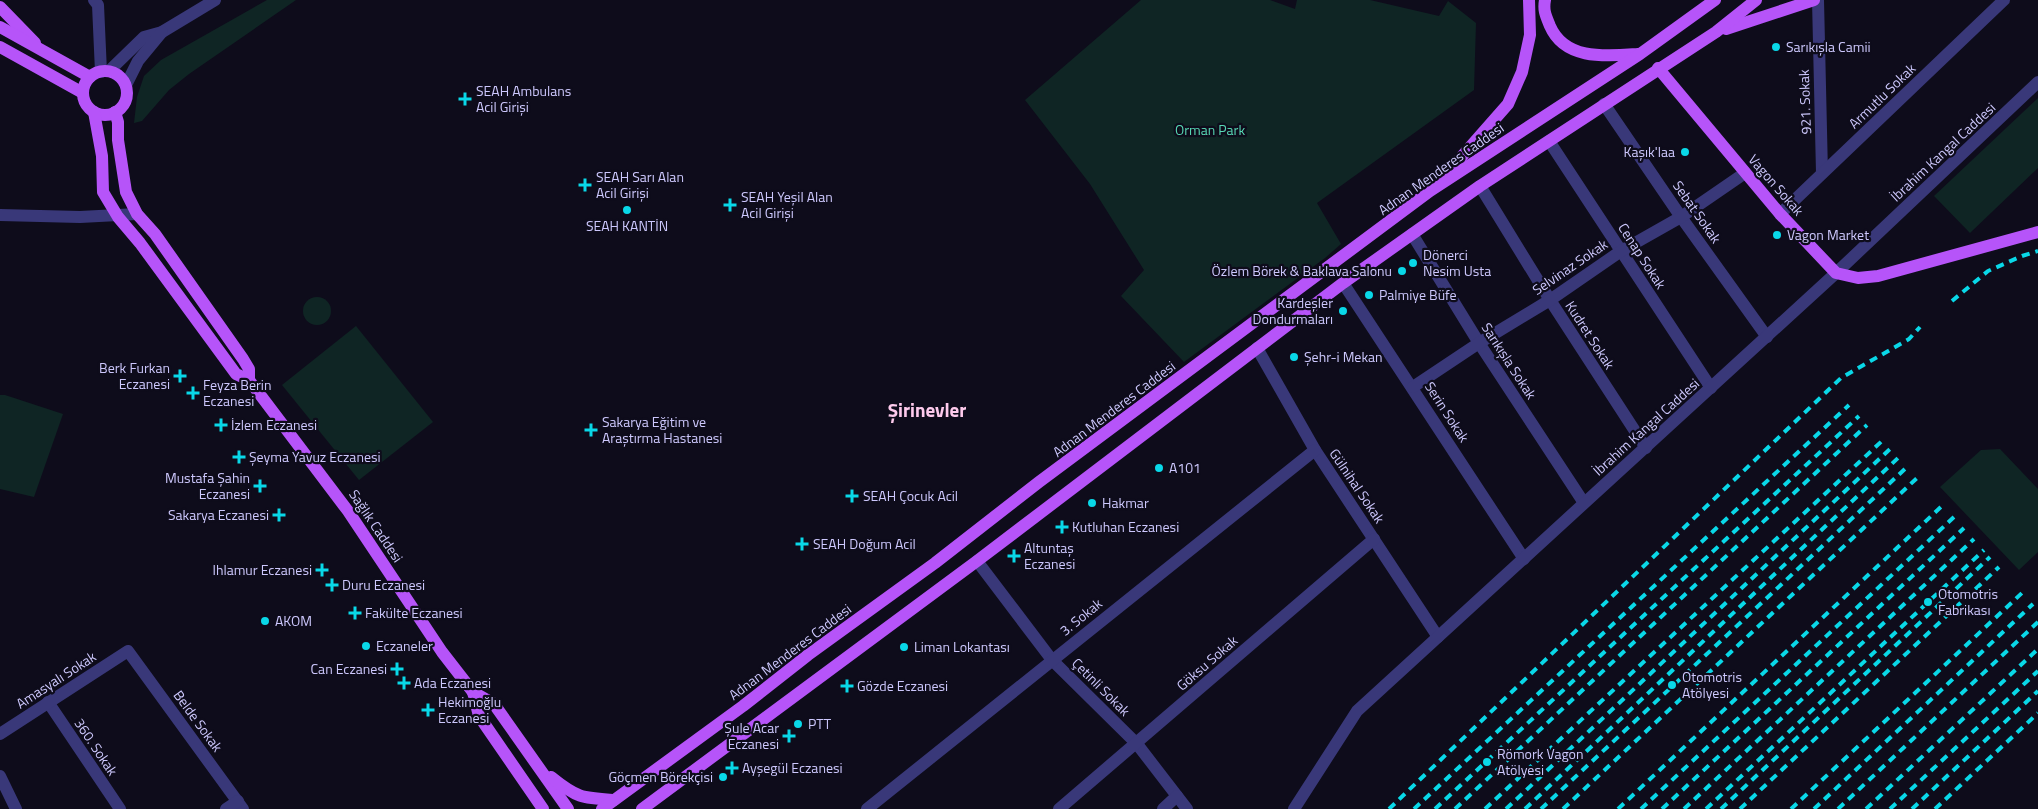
<svg xmlns="http://www.w3.org/2000/svg" width="2038" height="809" font-family="'Titillium Web',sans-serif">
	<style>
		.green { fill: #0f2524 }
		.lines { fill: none; stroke-linecap: round; stroke-linejoin: round }
		.minor { stroke: #393879; stroke-width: 12 }
		.major { stroke: #b654f9; stroke-width: 12 }
		.rail { stroke: #09d8e8; stroke-width: 4; stroke-dasharray: 8 6; stroke-linecap: butt }
		.poi-dot { fill: #09d8e8; stroke: #0e0c1b; stroke-width: 2 }
		.labels { text-anchor: middle; stroke-width: 4.5; stroke-linejoin: round; paint-order: stroke }
		.poi-label { font-size: 14px; fill: #cdc8fd; stroke: #0e0c1b; text-anchor: start }
		.street-label { font-size: 14px; fill: #cdc8fd; stroke: #0e0c1b }
		.park-label { font-size: 14px; fill: #58d9b5; stroke: #0e0c1b }
		.district-label { font-size: 19px; font-weight: bold; fill: #fdcaec; stroke: #0e0c1b }
	</style>
	<rect width="100%" height="100%" fill="#0e0c1b"/>
	<g class="green">
		<polygon points="267,0 296,0 189,74 169,90 142,121 134,123 137,97 144,76 161,60"/>
		<polygon points="1141,0 1270,0 1295,9 1297,0 1370,0 1439,16 1448,1 1476,23 1474,90 1317,203 1341,244 1325,258 1184,362 1121,296 1144,270 1090,184 1025,100"/>
		<polygon points="2038,98 2038,168 1970,233 1934,196"/>
		<circle cx="317" cy="311" r="14"/>
		<polygon points="356,326 433,422 359,480 282,385"/>
		<polygon points="0,395 5,395 63,414 34,497 0,489"/>
		<polygon points="2000,449 2038,489 2038,552 2019,570 1940,487 1981,450"/>
	</g>
	<g class="lines">
		<g class="minor">
			<polyline points="94,0 98,5 101,72"/>
			<polyline points="1818,0 1822,173"/>
			<polyline points="109,71 144,37 162,32 215,0"/>
			<polyline points="126,85 138,61 162,32"/>
			<polyline points="1604,104 1681,217 1767,337"/>
			<polyline points="1549,141 1711,388"/>
			<polyline points="1480,186 1550,300 1646,448"/>
			<polyline points="1780,214 2004,0"/>
			<polyline points="0,215 80,217 137,214"/>
			<polyline points="1412,234 1479,343 1584,503"/>
			<polyline points="1343,283 1524,559"/>
			<polyline points="1257,348 1315,450 1438,637"/>
			<polyline points="1413,387 1479,343 1550,300 1621,251 1681,217 1745,173"/>
			<polyline points="977,561 1052,660 1137,744 1187,809"/>
			<polyline points="48,702 120,809"/>
			<polyline points="0,734 128,651 243,809"/>
			<polyline points="0,776 16,809"/>
			<polyline points="226,809 238,801"/>
			<polyline points="867,809 1315,450"/>
			<polyline points="1059,809 1374,539"/>
			<polyline points="1163,809 1177,796"/>
			<polyline points="1294,809 1357,711 1836,273 2038,82"/>
		</g>
		<g class="major">
			<path d="M 1545,0 C 1543,11 1546,16 1550,26 C 1565,61 1607,56 1638,54"/>
			<polyline points="0,7 35,43"/>
			<polyline points="0,27 90,77"/>
			<polyline points="1726,29 1814,0"/>
			<polyline points="0,47 83,93"/>
			<polyline points="1658,68 1780,214 1836,273 1858,278 1878,276 2038,232"/>
			<circle cx="105" cy="93" r="22"/>
			<polyline points="94,112 102,156 103,192 118,217 140,243 236,374 249,380 348,511 442,652 473,692 494,704 568,809"/>
			<polyline points="115,112 118,122 118,140 126,192 137,214 155,234 243,359 249,369 249,380"/>
			<polyline points="1442,179 1508,104 1522,72 1530,35 1529,0"/>
			<polyline points="473,692 479,716 543,809"/>
			<path d="M 551,777 C 577,798 582,798 614,800"/>
			<polyline points="602,809 743,706 808,655 935,563 1039,482 1430,191 1640,54 1715,0"/>
			<polyline points="642,809 977,561 1343,283 1480,186 1716,32 1756,0"/>
		</g>
		<g class="rail">
			<polyline points="1952,301 1988,271 2022,256 2038,251"/>
			<polyline points="1389,809 1841,378 1909,339 1920,327"/>
			<polyline points="1414,809 1849,405"/>
			<polyline points="1435,809 1859,416"/>
			<polyline points="1455,809 1867,425"/>
			<polyline points="1485,809 1882,441"/>
			<polyline points="1506,809 1890,449"/>
			<polyline points="1525,809 1898,458"/>
			<polyline points="1541,809 1907,467"/>
			<polyline points="1563,809 1917,478"/>
			<polyline points="1618,809 1943,505"/>
			<polyline points="1641,809 1954,517"/>
			<polyline points="1662,809 1964,528"/>
			<polyline points="1684,809 1974,539"/>
			<polyline points="1706,809 1984,550"/>
			<polyline points="1721,809 1990,557"/>
			<polyline points="1740,809 1999,567"/>
			<polyline points="1791,809 2023,592"/>
			<polyline points="1814,809 2033,604"/>
			<polyline points="1838,809 2038,622"/>
			<polyline points="1866,809 2038,649"/>
			<polyline points="1890,809 2038,671"/>
			<polyline points="1912,809 2038,691"/>
			<polyline points="1935,809 2038,713"/>
		</g>
	</g>
	<g class="poi-dot">
		<circle cx="1776" cy="47" r="5"/>
		<path d="M462.5 91.5h5v5h5v5h-5v5h-5v-5h-5v-5h5z"/>
		<circle cx="1685" cy="152" r="5"/>
		<path d="M582.5 177.5h5v5h5v5h-5v5h-5v-5h-5v-5h5z"/>
		<path d="M727.5 197.5h5v5h5v5h-5v5h-5v-5h-5v-5h5z"/>
		<circle cx="627" cy="210" r="5"/>
		<circle cx="1777" cy="235" r="5"/>
		<circle cx="1413" cy="263" r="5"/>
		<circle cx="1402" cy="271" r="5"/>
		<circle cx="1369" cy="295" r="5"/>
		<circle cx="1343" cy="311" r="5"/>
		<circle cx="1294" cy="357" r="5"/>
		<path d="M177.5 368.5h5v5h5v5h-5v5h-5v-5h-5v-5h5z"/>
		<path d="M190.5 385.5h5v5h5v5h-5v5h-5v-5h-5v-5h5z"/>
		<path d="M218.5 417.5h5v5h5v5h-5v5h-5v-5h-5v-5h5z"/>
		<path d="M588.5 422.5h5v5h5v5h-5v5h-5v-5h-5v-5h5z"/>
		<path d="M236.5 449.5h5v5h5v5h-5v5h-5v-5h-5v-5h5z"/>
		<circle cx="1159" cy="468" r="5"/>
		<path d="M257.5 478.5h5v5h5v5h-5v5h-5v-5h-5v-5h5z"/>
		<path d="M849.5 488.5h5v5h5v5h-5v5h-5v-5h-5v-5h5z"/>
		<circle cx="1092" cy="503" r="5"/>
		<path d="M276.5 507.5h5v5h5v5h-5v5h-5v-5h-5v-5h5z"/>
		<path d="M1059.5 519.5h5v5h5v5h-5v5h-5v-5h-5v-5h5z"/>
		<path d="M799.5 536.5h5v5h5v5h-5v5h-5v-5h-5v-5h5z"/>
		<path d="M1011.5 548.5h5v5h5v5h-5v5h-5v-5h-5v-5h5z"/>
		<path d="M319.5 562.5h5v5h5v5h-5v5h-5v-5h-5v-5h5z"/>
		<path d="M329.5 577.5h5v5h5v5h-5v5h-5v-5h-5v-5h5z"/>
		<circle cx="1928" cy="602" r="5"/>
		<path d="M352.5 605.5h5v5h5v5h-5v5h-5v-5h-5v-5h5z"/>
		<circle cx="265" cy="621" r="5"/>
		<circle cx="366" cy="646" r="5"/>
		<circle cx="904" cy="647" r="5"/>
		<path d="M394.5 661.5h5v5h5v5h-5v5h-5v-5h-5v-5h5z"/>
		<path d="M401.5 675.5h5v5h5v5h-5v5h-5v-5h-5v-5h5z"/>
		<circle cx="1672" cy="685" r="5"/>
		<path d="M844.5 678.5h5v5h5v5h-5v5h-5v-5h-5v-5h5z"/>
		<path d="M425.5 702.5h5v5h5v5h-5v5h-5v-5h-5v-5h5z"/>
		<circle cx="798" cy="724" r="5"/>
		<path d="M786.5 728.5h5v5h5v5h-5v5h-5v-5h-5v-5h5z"/>
		<circle cx="1487" cy="762" r="5"/>
		<path d="M729.5 760.5h5v5h5v5h-5v5h-5v-5h-5v-5h5z"/>
		<circle cx="723" cy="777" r="5"/>
	</g>
	<g class="labels">
		<g class="poi-label">
			<text x="1786" y="52">Sarıkışla Camii</text>
			<text x="476" y="96">SEAH Ambulans<tspan x="476" dy="16">Acil Girişi</tspan></text>
			<text x="1675" y="157" text-anchor="end">Kaşık'laa</text>
			<text x="596" y="182">SEAH Sarı Alan<tspan x="596" dy="16">Acil Girişi</tspan></text>
			<text x="741" y="202">SEAH Yeşil Alan<tspan x="741" dy="16">Acil Girişi</tspan></text>
			<text x="627" y="231" text-anchor="middle">SEAH KANTİN</text>
			<text x="1787" y="240">Vagon Market</text>
			<text x="1423" y="260">Dönerci<tspan x="1423" dy="16">Nesim Usta</tspan></text>
			<text x="1392" y="276" text-anchor="end">Özlem Börek &amp; Baklava Salonu</text>
			<text x="1379" y="300">Palmiye Büfe</text>
			<text x="1333" y="308" text-anchor="end">Kardeşler<tspan x="1333" dy="16">Dondurmaları</tspan></text>
			<text x="1304" y="362">Şehr-i Mekan</text>
			<text x="170" y="373" text-anchor="end">Berk Furkan<tspan x="170" dy="16">Eczanesi</tspan></text>
			<text x="203" y="390">Feyza Berin<tspan x="203" dy="16">Eczanesi</tspan></text>
			<text x="602" y="427">Sakarya Eğitim ve<tspan x="602" dy="16">Araştırma Hastanesi</tspan></text>
			<text x="231" y="430">İzlem Eczanesi</text>
			<text x="249" y="462">Şeyma Yavuz Eczanesi</text>
			<text x="1169" y="473">A101</text>
			<text x="250" y="483" text-anchor="end">Mustafa Şahin<tspan x="250" dy="16">Eczanesi</tspan></text>
			<text x="863" y="501">SEAH Çocuk Acil</text>
			<text x="1102" y="508">Hakmar</text>
			<text x="269" y="520" text-anchor="end">Sakarya Eczanesi</text>
			<text x="1072" y="532">Kutluhan Eczanesi</text>
			<text x="813" y="549">SEAH Doğum Acil</text>
			<text x="1024" y="553">Altuntaş<tspan x="1024" dy="16">Eczanesi</tspan></text>
			<text x="312" y="575" text-anchor="end">Ihlamur Eczanesi</text>
			<text x="342" y="590">Duru Eczanesi</text>
			<text x="1938" y="599">Otomotris<tspan x="1938" dy="16">Fabrikası</tspan></text>
			<text x="365" y="618">Fakülte Eczanesi</text>
			<text x="275" y="626">AKOM</text>
			<text x="376" y="651">Eczaneler</text>
			<text x="914" y="652">Liman Lokantası</text>
			<text x="387" y="674" text-anchor="end">Can Eczanesi</text>
			<text x="1682" y="682">Otomotris<tspan x="1682" dy="16">Atölyesi</tspan></text>
			<text x="414" y="688">Ada Eczanesi</text>
			<text x="857" y="691">Gözde Eczanesi</text>
			<text x="438" y="707">Hekimoğlu<tspan x="438" dy="16">Eczanesi</tspan></text>
			<text x="808" y="729">PTT</text>
			<text x="779" y="733" text-anchor="end">Şule Acar<tspan x="779" dy="16">Eczanesi</tspan></text>
			<text x="1497" y="759">Römork Vagon<tspan x="1497" dy="16">Atölyesi</tspan></text>
			<text x="742" y="773">Ayşegül Eczanesi</text>
			<text x="713" y="782" text-anchor="end">Göçmen Börekçisi</text>
		</g>
		<g class="street-label">
			<text transform="translate(1882 96) rotate(-44)" y="5">Armutlu Sokak</text>
			<text transform="translate(1805 102) rotate(-92)" y="5">921. Sokak</text>
			<text transform="translate(1943 152) rotate(-43)" y="5">İbrahim Kangal Caddesi</text>
			<text transform="translate(1441 169) rotate(-35)" y="5">Adnan Menderes Caddesi</text>
			<text transform="translate(1776 185) rotate(49)" y="5">Vagon Sokak</text>
			<text transform="translate(1697 212) rotate(55)" y="5">Sebat Sokak</text>
			<text transform="translate(1642 256) rotate(57)" y="5">Cenap Sokak</text>
			<text transform="translate(1570 267) rotate(-34)" y="5">Selvinaz Sokak</text>
			<text transform="translate(1590 335) rotate(57)" y="5">Kudret Sokak</text>
			<text transform="translate(1509 361) rotate(57)" y="5">Sarıkışla Sokak</text>
			<text transform="translate(1114 409) rotate(-37)" y="5">Adnan Menderes Caddesi</text>
			<text transform="translate(1447 412) rotate(57)" y="5">Serin Sokak</text>
			<text transform="translate(1646 427) rotate(-42)" y="5">İbrahim Kangal Caddesi</text>
			<text transform="translate(1357 486) rotate(56)" y="5">Gülnihal Sokak</text>
			<text transform="translate(376 526) rotate(56)" y="5">Sağlık Caddesi</text>
			<text transform="translate(1081 617) rotate(-39)" y="5">3. Sokak</text>
			<text transform="translate(790 652) rotate(-37)" y="5">Adnan Menderes Caddesi</text>
			<text transform="translate(1207 663) rotate(-41)" y="5">Göksu Sokak</text>
			<text transform="translate(56 680) rotate(-33)" y="5">Amasyalı Sokak</text>
			<text transform="translate(1101 687) rotate(45)" y="5">Çetinli Sokak</text>
			<text transform="translate(198 721) rotate(54)" y="5">Belde Sokak</text>
			<text transform="translate(96 747) rotate(56)" y="5">360. Sokak</text>
		</g>
		<g class="park-label">
			<text x="1210" y="135">Orman Park</text>
		</g>
		<g class="district-label">
			<text x="927" y="417">Şirinevler</text>
		</g>
	</g>
</svg>
